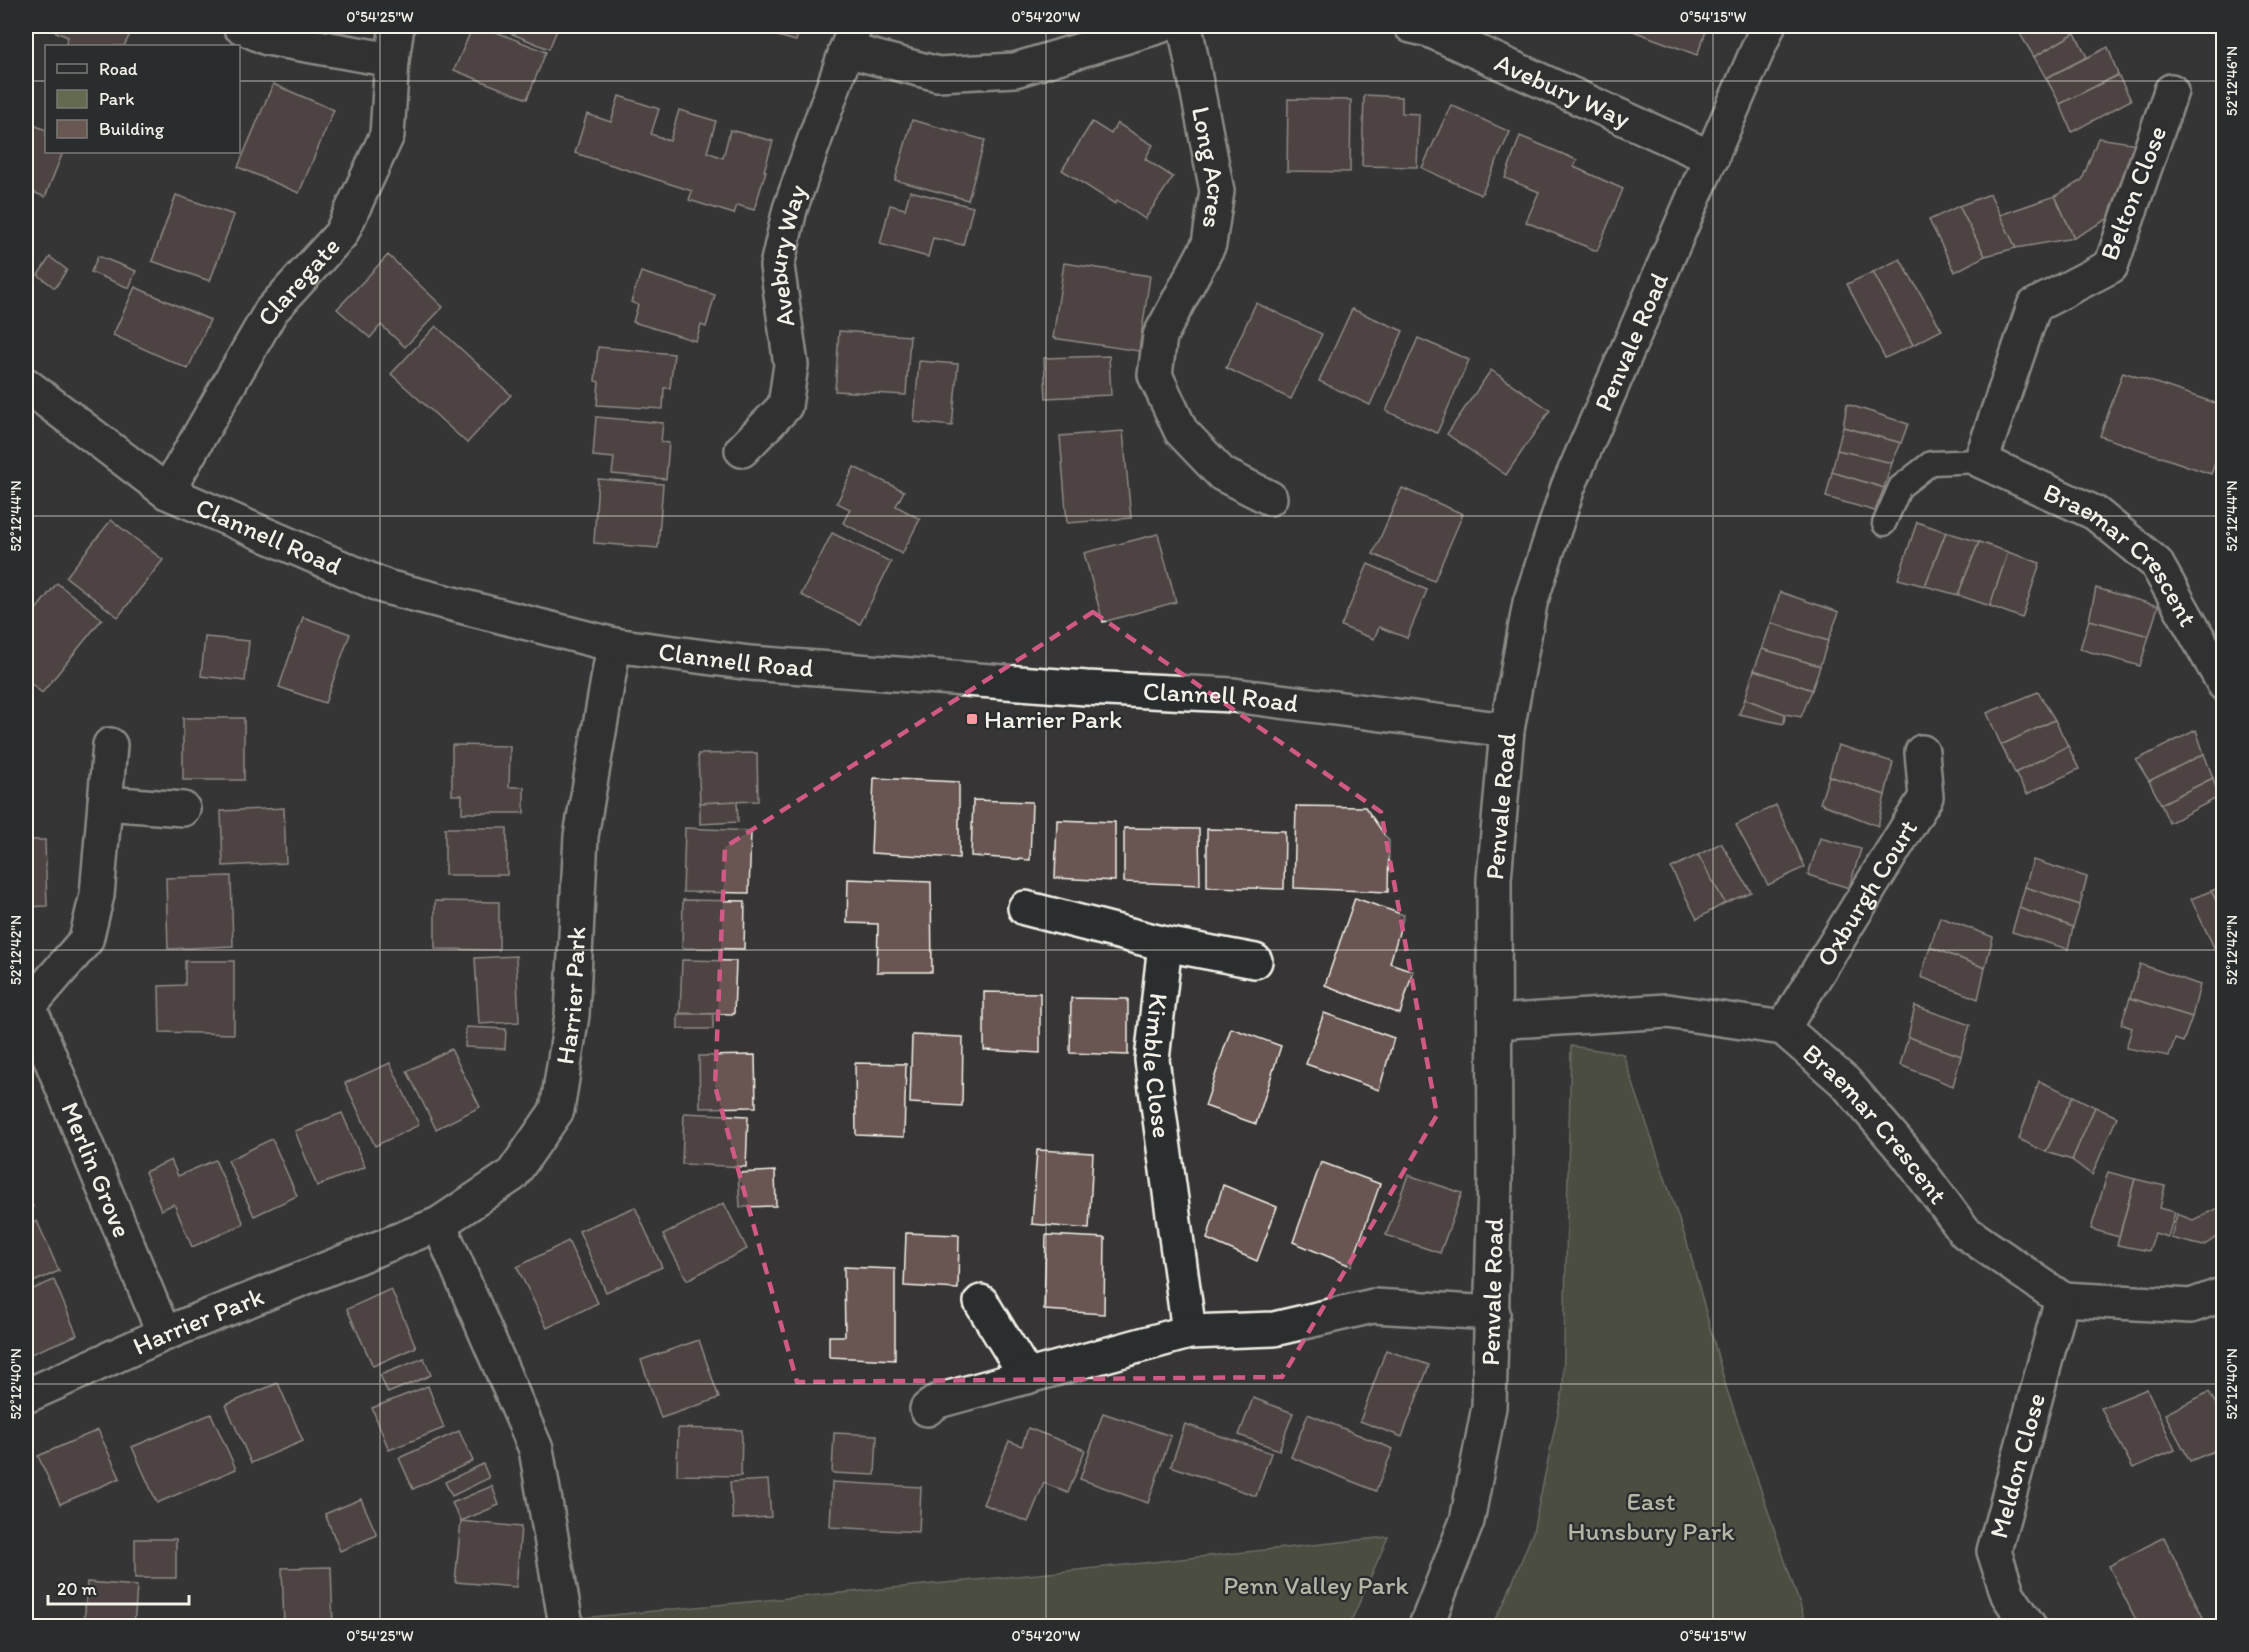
<svg xmlns="http://www.w3.org/2000/svg" width="2249" height="1652" font-family="Itim,sans-serif">
	<style>
		.green { fill: #636a50; stroke: #acae9c; stroke-width: 1.5 }
		.building { fill: #695752; stroke: #f4f1e8; stroke-width: 1.5 }
		.lines { fill: none; stroke-linecap: round; stroke-linejoin: round }
		.lane-casing { stroke: #f4f1e8; stroke-width: 27 }
		.street-casing { stroke: #f4f1e8; stroke-width: 38 }
		.secondary-casing { stroke: #f4f1e8; stroke-width: 38 }
		.lane { stroke: #2a2d2e; stroke-width: 22 }
		.street { stroke: #2a2d2e; stroke-width: 33 }
		.secondary { stroke: #2a2d2e; stroke-width: 33 }
		.marked { fill: none; stroke: #d15985; stroke-width: 4.5; stroke-dasharray: 12 8; stroke-linejoin: round }
		.ticks { fill: none; stroke: #f4f1e8; stroke-width: 1.5; stroke-opacity: 0.45 }
		.poi-dot { fill: #ff9aa2; stroke: #2a2d2e; stroke-width: 2 }
		.labels { text-anchor: middle; stroke-width: 4.5; stroke-linejoin: round; paint-order: stroke }
		.street-label { font-size: 26px; fill: #f4f1e8; stroke: #2a2d2e }
		.poi-label { font-size: 26px; fill: #f4f1e8; stroke: #2a2d2e; text-anchor: start }
		.park-label { font-size: 26px; fill: #b3b4a4; stroke: #2a2d2e }
		.neatline { fill: none; stroke: #f4f1e8; stroke-width: 2 }
		.ticks-label { font-size: 15px; text-anchor: middle; fill: #f4f1e8 }
	</style>
	<rect width="100%" height="100%" fill="#373535"/>
	<filter id="ink" filterUnits="userSpaceOnUse"><feTurbulence type="fractalNoise" baseFrequency=".0167" numOctaves="2"/><feDisplacementMap in="SourceGraphic" scale="12" xChannelSelector="R" yChannelSelector="G"/><feConvolveMatrix kernelMatrix="1 2 1 2 8 2 1 2 1" color-interpolation-filters="sRGB"/></filter>
	<g filter="url(#ink)">
		<g class="green">
			<polygon points="1571,1046 1623,1054 1688,1246 1726,1387 1807,1626 1491,1626 1504,1603 1533,1532 1563,1389"/>
			<polygon points="1388,1537 1349,1626 499,1626 1049,1573"/>
		</g>
		<g class="building">
			<polygon points="51,26 134,26 124,46 65,46 68,37 49,29"/>
			<polygon points="473,26 481,26 546,52 527,99 454,70"/>
			<polygon points="512,26 547,26 557,30 549,49 510,33"/>
			<polygon points="742,26 800,26 796,41"/>
			<polygon points="1620,26 1708,26 1697,55"/>
			<polygon points="2025,26 2073,26 2075,33 2034,57 2017,29"/>
			<polygon points="2075,33 2087,57 2046,78 2034,57"/>
			<polygon points="2108,47 2118,75 2060,104 2046,78"/>
			<polygon points="2118,75 2131,100 2072,132 2060,104"/>
			<polygon points="273,84 334,110 299,193 238,167"/>
			<polygon points="1364,95 1402,97 1402,113 1419,114 1417,167 1362,166"/>
			<polygon points="619,96 659,109 651,134 670,141 679,110 716,121 707,152 723,158 730,130 773,141 764,171 766,171 754,210 737,205 734,214 689,200 692,191 575,153 587,114 611,122"/>
			<polygon points="1288,99 1351,100 1350,172 1287,171"/>
			<polygon points="1451,105 1510,132 1481,195 1422,168"/>
			<polygon points="912,120 985,140 968,200 895,180"/>
			<polygon points="26,122 46,130 46,152 63,152 45,197 26,189"/>
			<polygon points="1092,122 1111,134 1117,123 1153,145 1145,159 1173,177 1145,219 1117,200 1115,204 1062,170"/>
			<polygon points="1520,136 1577,160 1574,167 1623,189 1597,251 1526,222 1539,192 1505,178"/>
			<polygon points="2098,138 2138,144 2116,214 2074,238 2055,196 2082,180"/>
			<polygon points="910,191 973,207 963,245 933,238 928,257 880,244 890,205 905,209"/>
			<polygon points="1990,194 2016,248 1985,256 1959,206"/>
			<polygon points="176,195 234,215 210,281 152,261"/>
			<polygon points="2055,196 2074,238 2016,248 2000,215"/>
			<polygon points="1959,206 1985,256 1955,272 1929,220"/>
			<polygon points="388,255 443,307 405,347 381,325 370,338 337,309"/>
			<polygon points="98,256 136,271 129,288 91,272"/>
			<polygon points="50,257 67,270 55,288 38,275"/>
			<polygon points="1900,259 1942,330 1913,345 1873,272"/>
			<polygon points="1064,263 1150,276 1139,351 1053,338"/>
			<polygon points="641,272 715,295 706,327 701,325 696,341 633,322 638,305 631,302"/>
			<polygon points="1873,272 1913,345 1885,358 1847,284"/>
			<polygon points="135,287 210,320 188,369 113,335"/>
			<polygon points="1256,303 1322,334 1291,399 1226,368"/>
			<polygon points="1352,309 1403,331 1370,405 1319,381"/>
			<polygon points="436,326 511,395 467,443 391,374"/>
			<polygon points="839,331 910,336 906,395 835,391"/>
			<polygon points="1418,338 1469,360 1437,433 1386,411"/>
			<polygon points="598,347 674,354 670,388 664,388 663,409 597,405 599,382 595,381"/>
			<polygon points="1109,356 1111,395 1046,398 1044,358"/>
			<polygon points="919,361 958,364 952,426 914,422"/>
			<polygon points="1491,370 1550,410 1506,475 1447,434"/>
			<polygon points="2123,372 2224,406 2224,438 2211,474 2100,436"/>
			<polygon points="1847,404 1908,424 1901,443 1843,427"/>
			<polygon points="596,417 663,423 661,442 669,443 666,479 612,474 614,458 593,456"/>
			<polygon points="1843,427 1901,443 1892,463 1837,450"/>
			<polygon points="1123,431 1131,518 1067,523 1060,436"/>
			<polygon points="1837,450 1892,463 1884,488 1832,472"/>
			<polygon points="854,467 904,491 896,506 920,519 902,554 843,523 850,509 837,503"/>
			<polygon points="1832,472 1884,488 1875,511 1826,497"/>
			<polygon points="598,479 663,484 658,548 594,543"/>
			<polygon points="1402,488 1463,514 1434,581 1373,554"/>
			<polygon points="111,520 163,560 118,617 66,577"/>
			<polygon points="1917,522 1946,532 1925,586 1898,579"/>
			<polygon points="1946,532 1979,542 1958,595 1925,586"/>
			<polygon points="832,533 891,562 860,624 801,595"/>
			<polygon points="1158,534 1176,602 1103,622 1084,553"/>
			<polygon points="1979,542 2008,552 1990,606 1958,595"/>
			<polygon points="2008,552 2040,563 2022,618 1990,606"/>
			<polygon points="1368,564 1427,590 1407,638 1379,627 1374,639 1341,626"/>
			<polygon points="57,583 102,619 42,693 26,679 26,622"/>
			<polygon points="2096,588 2158,606 2149,636 2089,620"/>
			<polygon points="1780,592 1839,612 1828,641 1771,623"/>
			<polygon points="303,617 350,634 325,703 279,687"/>
			<polygon points="2089,620 2149,636 2140,666 2080,649"/>
			<polygon points="1771,623 1828,641 1820,666 1762,649"/>
			<polygon points="205,637 249,641 245,681 201,676"/>
			<polygon points="1762,649 1820,666 1812,690 1754,670"/>
			<polygon points="1754,670 1812,690 1801,717 1785,714 1745,699"/>
			<polygon points="2038,692 2055,720 2001,745 1987,713"/>
			<polygon points="1745,699 1785,714 1784,724 1739,714"/>
			<rect x="183" y="718" width="61" height="62"/>
			<polygon points="2055,720 2068,746 2015,773 2001,745"/>
			<polygon points="2196,730 2204,754 2149,781 2136,760"/>
			<polygon points="452,745 510,746 509,787 524,787 524,813 462,813 462,795 452,795"/>
			<polygon points="1838,745 1893,762 1885,795 1829,776"/>
			<polygon points="2068,746 2079,769 2027,794 2015,773"/>
			<polygon points="757,753 758,801 700,803 698,754"/>
			<polygon points="2204,754 2213,778 2161,804 2149,781"/>
			<polygon points="1829,776 1885,795 1878,826 1820,803"/>
			<polygon points="874,778 959,782 959,858 871,853"/>
			<polygon points="2213,778 2219,797 2169,823 2161,804"/>
			<polygon points="973,800 1032,802 1030,860 971,856"/>
			<polygon points="737,801 738,822 700,824 700,803"/>
			<polygon points="1776,805 1805,867 1768,885 1736,825"/>
			<polygon points="1296,806 1365,807 1389,841 1388,892 1294,888"/>
			<polygon points="284,808 286,863 223,866 221,811"/>
			<polygon points="1057,820 1115,822 1115,881 1055,878"/>
			<rect x="445" y="828" width="62" height="47"/>
			<polygon points="685,828 751,831 749,893 683,892"/>
			<polygon points="1124,828 1199,829 1200,885 1124,882"/>
			<polygon points="1207,829 1285,831 1284,889 1207,887"/>
			<polygon points="1820,838 1861,849 1849,888 1808,875"/>
			<polygon points="26,840 45,840 47,906 26,907"/>
			<polygon points="1721,843 1751,892 1725,903 1698,855"/>
			<polygon points="1698,855 1725,903 1697,919 1671,868"/>
			<polygon points="2033,860 2087,877 2080,905 2025,887"/>
			<polygon points="231,876 233,946 168,949 166,878"/>
			<polygon points="848,879 931,882 932,972 877,972 878,924 847,923"/>
			<polygon points="2224,886 2224,915 2211,891"/>
			<polygon points="2025,887 2080,905 2073,927 2019,908"/>
			<polygon points="2211,891 2224,915 2224,956 2219,958 2191,899"/>
			<polygon points="1355,898 1404,915 1390,963 1413,971 1400,1014 1325,985"/>
			<polygon points="683,900 745,901 744,949 682,948"/>
			<polygon points="435,901 499,902 499,950 435,949"/>
			<polygon points="2019,908 2073,927 2068,949 2012,932"/>
			<polygon points="1940,917 1993,937 1985,968 1930,947"/>
			<polygon points="1930,947 1985,968 1978,999 1921,977"/>
			<polygon points="516,956 519,1022 479,1024 475,958"/>
			<polygon points="682,960 736,961 734,1014 680,1013"/>
			<polygon points="185,961 234,961 234,1034 160,1032 159,986 185,985"/>
			<polygon points="2140,964 2200,985 2192,1017 2130,998"/>
			<polygon points="984,992 1040,993 1040,1053 984,1050"/>
			<polygon points="1071,998 1128,999 1128,1055 1070,1053"/>
			<polygon points="2130,998 2192,1017 2183,1042 2175,1039 2169,1056 2126,1048 2132,1028 2121,1024"/>
			<polygon points="1915,1006 1970,1025 1961,1056 1908,1037"/>
			<polygon points="1324,1013 1394,1038 1379,1090 1306,1064"/>
			<rect x="678" y="1014" width="35" height="15"/>
			<polygon points="466,1027 506,1029 505,1049 465,1047"/>
			<polygon points="1231,1028 1281,1046 1256,1124 1205,1106"/>
			<polygon points="912,1035 963,1037 962,1106 910,1103"/>
			<polygon points="1908,1037 1961,1056 1953,1086 1900,1065"/>
			<polygon points="451,1049 480,1107 436,1129 407,1071"/>
			<polygon points="755,1055 756,1107 700,1108 699,1056"/>
			<polygon points="390,1063 419,1125 375,1146 345,1083"/>
			<polygon points="855,1063 906,1064 904,1137 856,1135"/>
			<polygon points="2039,1081 2073,1096 2046,1152 2019,1139"/>
			<polygon points="2073,1096 2095,1107 2072,1160 2046,1152"/>
			<polygon points="2095,1107 2117,1117 2092,1175 2072,1160"/>
			<polygon points="342,1113 365,1167 317,1186 295,1131"/>
			<polygon points="684,1113 748,1116 746,1167 682,1164"/>
			<polygon points="272,1139 297,1196 254,1216 228,1160"/>
			<polygon points="1037,1150 1093,1153 1089,1229 1032,1224"/>
			<polygon points="171,1160 178,1176 215,1160 244,1224 192,1247 174,1204 161,1210 145,1172"/>
			<polygon points="1321,1162 1380,1184 1351,1266 1293,1242"/>
			<polygon points="775,1171 776,1206 740,1207 738,1173"/>
			<polygon points="2108,1172 2135,1179 2119,1237 2091,1229"/>
			<polygon points="1408,1175 1462,1193 1440,1253 1386,1235"/>
			<polygon points="2135,1179 2165,1186 2160,1208 2175,1212 2168,1237 2155,1233 2149,1251 2117,1245"/>
			<polygon points="1223,1185 1277,1207 1257,1261 1207,1239"/>
			<polygon points="26,1189 33,1207 26,1210"/>
			<polygon points="724,1203 747,1249 687,1280 663,1235"/>
			<polygon points="2224,1205 2224,1232 2203,1246 2171,1238 2177,1214 2193,1220"/>
			<polygon points="635,1207 662,1267 606,1292 579,1231"/>
			<polygon points="37,1221 59,1271 26,1285 26,1226"/>
			<polygon points="906,1233 959,1235 958,1289 904,1286"/>
			<polygon points="1046,1235 1105,1238 1104,1314 1044,1310"/>
			<polygon points="568,1241 598,1303 547,1328 517,1267"/>
			<polygon points="844,1267 895,1269 895,1360 829,1357 829,1336 845,1336"/>
			<polygon points="54,1280 77,1335 26,1356 26,1292"/>
			<polygon points="391,1289 416,1347 373,1366 347,1309"/>
			<polygon points="699,1340 719,1398 661,1418 641,1360"/>
			<polygon points="1386,1350 1429,1365 1402,1437 1360,1421"/>
			<polygon points="424,1358 431,1375 388,1393 380,1375"/>
			<polygon points="278,1383 303,1441 251,1463 226,1405"/>
			<polygon points="428,1386 444,1428 389,1450 372,1408"/>
			<polygon points="2147,1389 2175,1450 2133,1468 2101,1408"/>
			<polygon points="2209,1392 2224,1418 2224,1447 2190,1461 2165,1414"/>
			<polygon points="1253,1398 1293,1413 1279,1450 1239,1435"/>
			<polygon points="1103,1413 1171,1436 1148,1503 1080,1479"/>
			<polygon points="211,1414 236,1469 157,1503 132,1447"/>
			<polygon points="1308,1414 1393,1449 1376,1491 1291,1457"/>
			<polygon points="1185,1424 1271,1453 1256,1496 1171,1466"/>
			<polygon points="678,1428 742,1430 741,1476 677,1475"/>
			<polygon points="1028,1428 1085,1450 1068,1493 1044,1483 1028,1522 983,1504 1009,1441 1022,1446"/>
			<polygon points="98,1430 120,1478 60,1504 38,1456"/>
			<polygon points="459,1431 473,1461 413,1489 399,1458"/>
			<polygon points="834,1433 877,1435 875,1475 832,1473"/>
			<polygon points="483,1464 489,1478 452,1496 445,1482"/>
			<polygon points="768,1480 771,1517 733,1519 730,1482"/>
			<polygon points="832,1482 921,1487 919,1532 830,1527"/>
			<polygon points="492,1486 499,1505 461,1521 452,1503"/>
			<polygon points="361,1499 377,1535 340,1551 325,1514"/>
			<polygon points="461,1521 521,1527 516,1587 455,1582"/>
			<polygon points="2164,1537 2207,1626 2139,1626 2109,1566"/>
			<rect x="135" y="1539" width="41" height="39"/>
			<polygon points="331,1567 333,1626 284,1626 282,1568"/>
			<polygon points="87,1582 137,1586 134,1626 84,1626"/>
		</g>
		<g class="lines">
			<g class="lane-casing">
				<polyline id="lane" points="1884,524 1900,487 1931,463 1981,461"/>
			</g>
			<g class="street-casing">
				<g id="street">
					<polyline points="240,26 267,38 392,60"/>
					<path id="s1" d="M 1185,26 L 1217,191 L 1209,244 L 1160,336 L 1155,375 L 1181,431 L 1222,474 L 1270,498"/>
					<path id="s2" d="M 1411,26 L 1429,30 L 1712,158"/>
					<polyline points="846,50 938,74 1015,70 1160,26"/>
					<path id="s3" d="M 2171,91 L 2111,266 L 2034,306 L 1981,461 L 2095,513 L 2156,563 L 2224,684"/>
					<path id="s4" d="M 742,450 L 785,406 L 791,365 L 777,266 L 790,209 L 855,26"/>
					<path id="s5" d="M 167,492 L 271,311 L 341,234 L 387,135 L 392,60 L 397,26"/>
					<polyline points="105,803 183,809"/>
					<path id="s6" d="M 1025,908 L 1165,944 L 1152,1060 L 1189,1332"/>
					<polyline points="1165,944 1255,961"/>
					<polyline points="26,1005 29,1006 86,940 97,895 110,745"/>
					<path id="s7" d="M 29,1006 L 164,1334"/>
					<path id="s8" d="M 1495,1022 L 1667,1011 L 1783,1028 L 1845,1082 L 1906,1153 L 1965,1232 L 2062,1299 L 2191,1306 L 2224,1294"/>
					<path id="s9" d="M 1783,1028 L 1926,797 L 1922,752"/>
					<polyline points="439,1224 536,1449 565,1619"/>
					<polyline points="981,1302 1027,1377"/>
					<path id="s10" d="M 26,1396 L 164,1334 L 439,1224 L 512,1175 L 557,1110 L 572,1015 L 581,836 L 614,645"/>
					<polyline points="927,1409 938,1401 1189,1332 1274,1329 1373,1306 1493,1313"/>
					<path id="s11" d="M 2029,1626 L 2008,1595 L 1994,1551 L 2062,1299"/>
				</g>
			</g>
			<g class="secondary-casing">
				<g id="secondary">
					<path id="s12" d="M 26,385 L 167,492 L 386,587 L 614,645 L 750,663 L 1086,688 L 1233,695 L 1507,730"/>
					<path id="s13" d="M 1426,1626 L 1467,1521 L 1489,1407 L 1495,1180 L 1494,879 L 1507,730 L 1530,603 L 1568,487 L 1768,26"/>
				</g>
			</g>
			<use href="#lane" class="lane"/>
			<use href="#street" class="street"/>
			<use href="#secondary" class="secondary"/>
		</g>
	</g>
	<path d="M0 0H2249V1652H0ZM 1093,612 L 1381,812 L 1437,1115 L 1282,1377 L 797,1382 L 715,1086 L 725,847 Z" fill="#373535" fill-opacity=".55" fill-rule="evenodd"/>
	<path class="marked" d="M 1093,612 L 1381,812 L 1437,1115 L 1282,1377 L 797,1382 L 715,1086 L 725,847 Z"/>
	<path class="ticks" d="M 380,26 L 380,1626M 1046,26 L 1046,1626M 1713,26 L 1713,1626M 26,81 L 46,81M 238,81 L 2224,81M 26,516 L 2224,516M 26,950 L 2224,950M 26,1384 L 2224,1384"/>
	<rect class="poi-dot" x="966" y="713" width="12" height="12" rx="3"/>
	<g class="labels">
		<g class="street-label">
			<text dy="9" stroke="none"><textPath href="#s2" startOffset="165">Avebury Way</textPath></text>
			<text dy="9" stroke="none"><textPath href="#s1" startOffset="144">Long Acres</textPath></text>
			<text transform="translate(2133 193) rotate(-69)" y="9">Belton Close</text>
			<text dy="9" stroke="none"><textPath href="#s4" startOffset="214">Avebury Way</textPath></text>
			<text dy="9" stroke="none"><textPath href="#s5" startOffset="249">Claregate</textPath></text>
			<text dy="9" stroke="none"><textPath href="#s13" startOffset="1316">Penvale Road</textPath></text>
			<text dy="9" stroke="none"><textPath href="#s12" startOffset="288">Clannell Road</textPath></text>
			<text dy="9" stroke="none"><textPath href="#s3" startOffset="608">Braemar Crescent</textPath></text>
			<text dy="9" stroke="none"><textPath href="#s12" startOffset="774">Clannell Road</textPath></text>
			<text dy="9" stroke="none"><textPath href="#s12" startOffset="1260">Clannell Road</textPath></text>
			<text dy="9" stroke="none"><textPath href="#s13" startOffset="830">Penvale Road</textPath></text>
			<text dy="9" stroke="none"><textPath href="#s9" startOffset="159">Oxburgh Court</textPath></text>
			<text dy="9" stroke="none"><textPath href="#s10" startOffset="730">Harrier Park</textPath></text>
			<text dy="9" stroke="none"><textPath href="#s6" startOffset="267">Kimble Close</textPath></text>
			<text dy="9" stroke="none"><textPath href="#s8" startOffset="423">Braemar Crescent</textPath></text>
			<text dy="9" stroke="none"><textPath href="#s7" startOffset="177">Merlin Grove</textPath></text>
			<text dy="9" stroke="none"><textPath href="#s13" startOffset="344">Penvale Road</textPath></text>
			<text dy="9" stroke="none"><textPath href="#s10" startOffset="188">Harrier Park</textPath></text>
			<text dy="9" stroke="none"><textPath href="#s11" startOffset="172">Meldon Close</textPath></text>
		</g>
		<g class="poi-label">
			<text x="984" y="728">Harrier Park</text>
		</g>
		<g class="park-label">
			<text x="1651" y="1510">East<tspan x="1651" dy="30">Hunsbury Park</tspan></text>
			<text x="1316" y="1594">Penn Valley Park</text>
		</g>
	</g>
	<rect width="2249" height="1652" fill="none" stroke="#2a2d2e" stroke-width="66"/>
	<rect x="45" y="45" width="195" height="108" fill="#2a2d2e" stroke="#7b7b78" stroke-width="1.5"/>
	<rect x="57" y="64" width="30" height="9" fill="#2a2d2e" stroke="#7b7b78" stroke-width="1.5"/>
	<text x="99" y="75" font-size="18" fill="#f4f1e8">Road</text>
	<rect x="57" y="90" width="30" height="18" fill="#636a50" stroke="#7b7b78" stroke-width="1.5"/>
	<text x="99" y="105" font-size="18" fill="#f4f1e8">Park</text>
	<rect x="57" y="120" width="30" height="18" fill="#695752" stroke="#7b7b78" stroke-width="1.5"/>
	<text x="99" y="135" font-size="18" fill="#f4f1e8">Building</text>
	<path d="M48 1595v9h141v-9" fill="none" stroke="#f4f1e8" stroke-width="3"/>
	<text x="57" y="1595" font-size="18" fill="#f4f1e8" stroke="#2a2d2e" stroke-width="4.5" paint-order="stroke">20 m</text>
	<rect x="33" y="33" width="2183" height="1586" class="neatline"/>
	<g class="ticks-label">
		<text x="380" y="22">0°54'25"W</text>
		<text x="1046" y="22">0°54'20"W</text>
		<text x="1713" y="22">0°54'15"W</text>
		<text transform="translate(2232 81) rotate(-90)" y="5">52°12'46"N</text>
		<text transform="translate(16 516) rotate(-90)" y="5">52°12'44"N</text>
		<text transform="translate(2232 516) rotate(-90)" y="5">52°12'44"N</text>
		<text transform="translate(16 950) rotate(-90)" y="5">52°12'42"N</text>
		<text transform="translate(2232 950) rotate(-90)" y="5">52°12'42"N</text>
		<text transform="translate(16 1384) rotate(-90)" y="5">52°12'40"N</text>
		<text transform="translate(2232 1384) rotate(-90)" y="5">52°12'40"N</text>
		<text x="380" y="1641">0°54'25"W</text>
		<text x="1046" y="1641">0°54'20"W</text>
		<text x="1713" y="1641">0°54'15"W</text>
	</g>
</svg>
